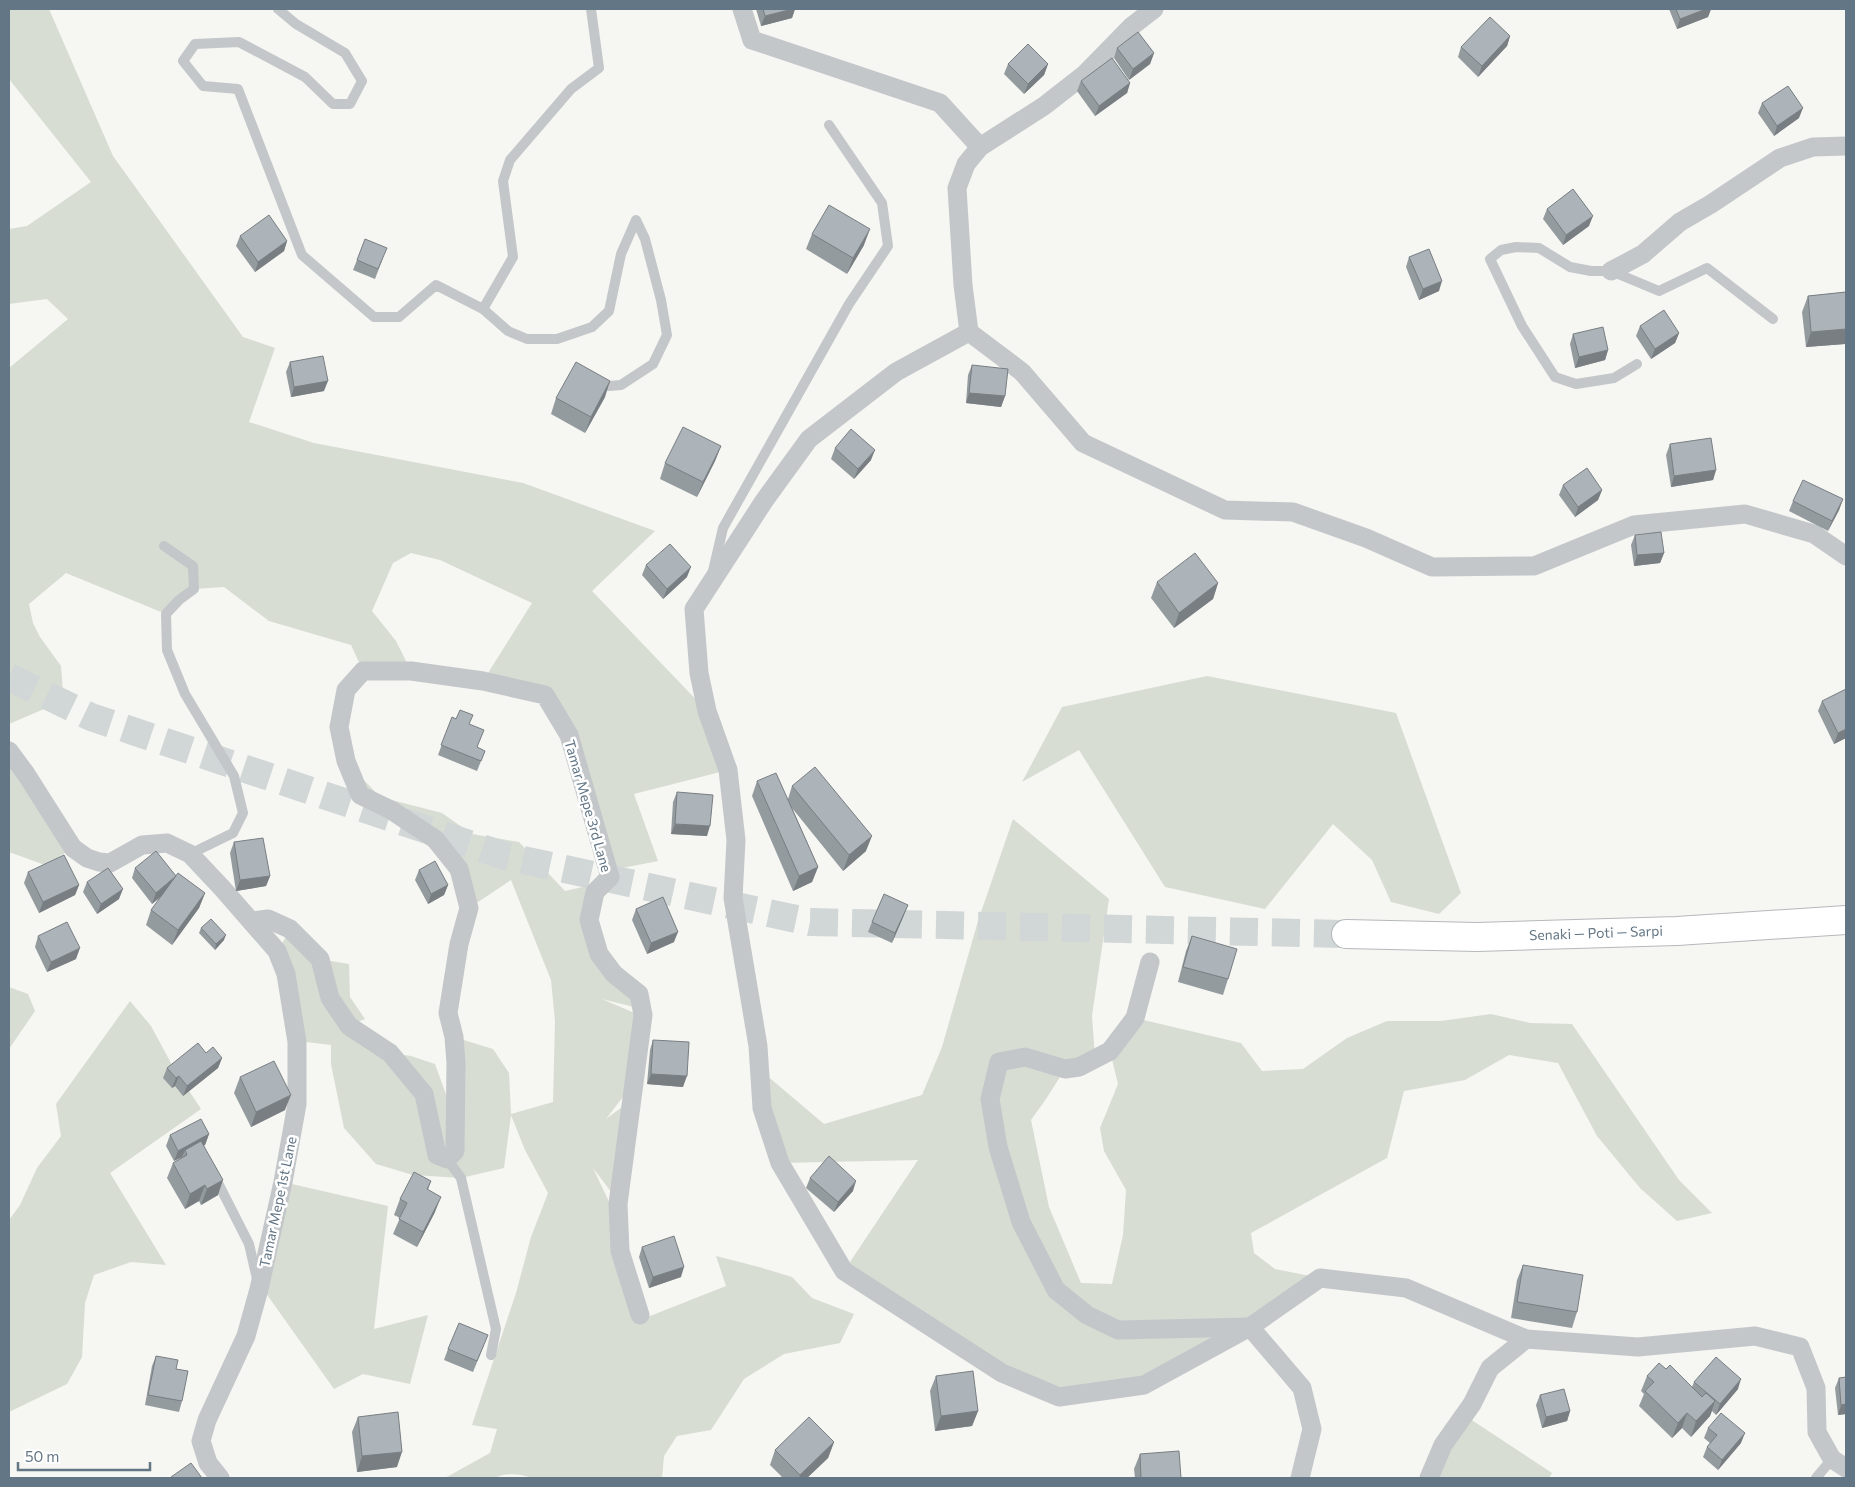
<svg xmlns="http://www.w3.org/2000/svg" width="1855" height="1487" font-family="Commissioner,sans-serif">
	<style>
		.green { fill: #d7ddd3 }
		.lines { fill: none; stroke-linecap: round; stroke-linejoin: round }
		.trunk-tunnel { stroke: #d1d6d7; stroke-width: 28; stroke-dasharray: 28 14; stroke-linecap: butt }
		.trunk-casing { stroke: #b5b9bc; stroke-width: 30 }
		.service { stroke: #c3c7ca; stroke-width: 10 }
		.minor { stroke: #c3c7ca; stroke-width: 19 }
		.trunk { stroke: #fff; stroke-width: 28 }
		.wall { fill: #949b9f }
		.shaded-wall { fill: #787e82 }
		.building { fill: #acb4b9; stroke: #787e82 }
		.labels { text-anchor: middle; stroke-width: 5; stroke-linejoin: round; paint-order: stroke }
		.street-label { font-size: 14px; fill: #637685; stroke: #fff }
	</style>
	<rect width="100%" height="100%" fill="#f6f6f2"/>
	<g class="green">
		<polygon points="9,9 49,9 113,156 243,337 275,348 249,422 314,443 523,483 655,531 592,591 707,711 728,770 634,794 658,861 612,870 545,695 483,681 532,603 440,560 411,553 393,563 372,611 396,641 411,671 363,671 351,645 269,621 224,587 194,589 166,614 66,573 29,604 33,623 40,637 61,666 63,692 44,709 9,724 9,368 68,319 47,299 9,304 9,229 27,226 91,182 9,79"/>
		<polygon points="1207,676 1396,713 1461,893 1439,914 1391,902 1372,860 1333,824 1265,909 1165,887 1079,750 1022,782 1062,707"/>
		<polygon points="9,751 73,848 45,865 9,852"/>
		<path d="M 346,761 L 380,797 L 442,813 L 472,834 L 519,842 L 565,891 L 596,884 L 587,920 L 638,1008 L 602,999 L 639,1015 L 629,1089 L 606,1119 L 626,1104 L 615,1197 L 593,1168 L 612,1208 L 640,1320 L 726,1286 L 716,1256 L 759,1267 L 792,1277 L 812,1298 L 854,1314 L 840,1343 L 784,1354 L 744,1379 L 711,1430 L 677,1436 L 664,1456 L 662,1478 L 532,1478 C 522,1474 504,1472 495,1478 L 445,1478 L 490,1453 L 497,1429 L 472,1425 L 516,1293 L 531,1237 L 548,1193 L 525,1150 L 511,1115 L 504,1168 L 461,1178 L 413,1175 L 376,1164 L 344,1128 L 331,1064 L 331,1045 L 298,1041 L 278,951 L 290,929 L 319,959 L 349,964 L 350,997 L 365,1019 L 349,1025 L 390,1053 L 411,1056 L 435,1064 L 455,1119 L 454,1037 L 493,1049 L 509,1073 L 511,1114 L 553,1102 L 555,1021 L 551,980 L 511,880 L 469,908 L 435,839 L 360,795 Z"/>
		<polygon points="1013,819 1109,899 1092,1016 1095,1058 1065,1069 1046,1099 1031,1120 1049,1207 1081,1283 1112,1284 1123,1235 1126,1190 1104,1151 1100,1128 1118,1084 1110,1051 1135,1018 1241,1043 1262,1071 1303,1069 1347,1038 1387,1021 1441,1021 1491,1014 1530,1023 1572,1024 1679,1180 1712,1213 1677,1221 1640,1188 1597,1136 1558,1063 1509,1055 1465,1080 1404,1091 1387,1158 1251,1233 1254,1253 1275,1269 1320,1278 1144,1385 1059,1397 844,1271 918,1160 780,1163 759,1069 824,1124 922,1095 942,1047 978,921"/>
		<polygon points="9,987 28,994 35,1011 9,1049"/>
		<polygon points="130,1001 151,1026 172,1065 201,1109 110,1173 166,1265 131,1262 94,1275 85,1303 82,1357 67,1384 9,1412 9,1220 20,1205 37,1168 61,1136 56,1104"/>
		<polygon points="283,1182 388,1206 374,1329 428,1315 410,1384 363,1374 334,1389 263,1289"/>
		<polygon points="1464,1415 1552,1473 1549,1478 1429,1478"/>
	</g>
	<g class="lines">
		<polyline class="trunk-tunnel" points="9,677 91,717 505,856 810,922 1346,934"/>
		<g class="trunk-casing">
			<polyline id="trunk" points="1346,934 1477,937 1677,931 1846,920"/>
		</g>
		<g class="service">
			<polyline points="278,9 296,24 345,53 362,81 350,104 333,104 305,77 239,42 195,44 183,61 203,86 238,89 302,255 374,317 399,317 436,285 483,309 513,257 503,181 510,160 571,89 599,68 591,9"/>
			<polyline points="483,309 508,331 527,339 557,339 592,327 609,311 621,254 636,220 645,239 661,300 667,335 653,364 621,385 609,386"/>
			<polyline points="1637,364 1614,378 1576,384 1555,377 1522,326 1490,259 1501,250 1516,247 1539,248 1570,267 1591,271 1611,271 1659,291 1707,268 1773,319"/>
			<polyline points="164,546 193,566 194,589 179,600 166,614 167,650 185,694 234,776 243,813 233,833 190,854"/>
			<polyline points="713,571 723,528 849,304 888,246 882,203 829,125"/>
			<polyline points="447,1159 461,1178 496,1329 491,1355"/>
			<polyline points="215,1177 249,1244 257,1279"/>
			<polyline points="1816,1478 1832,1459"/>
		</g>
		<g class="minor">
			<polyline points="742,9 752,40 940,103 980,147"/>
			<polyline points="1154,9 1132,26 1085,74 1044,106 980,147 966,164 957,188 963,285 969,332 1022,372 1083,443 1225,510 1293,512 1366,538 1432,567 1534,566 1634,525 1745,514 1814,534 1846,556"/>
			<polyline points="1611,271 1643,254 1680,222 1711,204 1780,158 1813,147 1846,146"/>
			<polyline points="969,332 896,372 809,439 764,501 694,609 699,673 707,711 728,770 736,840 733,898 758,1046 762,1108 780,1163 844,1271 1002,1373 1059,1397 1144,1385 1250,1327 1320,1278 1406,1288 1526,1339 1638,1347 1755,1336 1800,1347 1816,1388 1817,1432 1832,1459 1846,1468"/>
			<polyline points="9,751 26,774 73,848 87,858 99,862 110,863 142,845 167,843 190,854 222,888 277,951 286,974 297,1042 297,1104 283,1182 259,1289 246,1336 207,1420 201,1441 208,1463 220,1478"/>
			<polyline points="252,921 268,919 290,929 320,959 330,998 349,1026 390,1053 424,1094 437,1155 447,1159 455,1151 456,1063 454,1037 448,1013 459,944 469,908 459,869 435,839 391,810 360,795 346,761 339,727 346,690 363,671 411,671 483,681 545,695 569,735 610,877 595,892 589,920 599,954 614,974 639,994 643,1015 618,1204 620,1251 640,1315"/>
			<polyline points="1150,962 1135,1018 1110,1051 1079,1067 1065,1069 1025,1057 999,1062 990,1099 998,1147 1021,1222 1056,1290 1087,1315 1118,1330 1250,1327 1302,1388 1312,1429 1300,1478"/>
			<polyline points="1429,1478 1443,1445 1472,1404 1490,1368 1526,1339"/>
		</g>
		<use href="#trunk" class="trunk"/>
	</g>
	<g class="wall">
		<polygon points="756,9 795,9 792,18 761,26"/>
		<polygon points="1669,9 1711,9 1708,17 1677,29"/>
		<polygon points="1510,36 1507,46 1478,77 1458,57 1461,47"/>
		<polygon points="1117,48 1154,53 1150,64 1129,80 1114,58"/>
		<polygon points="1008,64 1048,64 1044,75 1024,94 1004,74"/>
		<polygon points="1081,81 1130,83 1127,93 1095,116 1077,91"/>
		<polygon points="1762,103 1799,118 1774,136 1758,113"/>
		<polygon points="1547,209 1589,226 1563,245 1543,219"/>
		<polygon points="812,234 864,245 847,274 806,249"/>
		<polygon points="240,236 287,241 284,251 255,272 236,246"/>
		<polygon points="1409,257 1439,291 1419,300 1406,267"/>
		<polygon points="383,258 375,279 353,270 357,260"/>
		<polygon points="1846,292 1846,341 1845,344 1806,347 1802,312 1808,296"/>
		<polygon points="1640,326 1679,333 1675,343 1651,359 1636,336"/>
		<polygon points="1573,334 1608,350 1605,360 1575,368 1570,344"/>
		<polygon points="290,362 324,391 291,397 286,372"/>
		<polygon points="972,365 1005,396 1001,407 966,403 968,375"/>
		<polygon points="605,397 585,433 551,414 556,398"/>
		<polygon points="1670,444 1716,470 1713,480 1671,487 1666,455"/>
		<polygon points="721,446 715,461 697,497 660,479 665,463"/>
		<polygon points="835,448 871,460 854,479 831,459"/>
		<polygon points="1563,485 1602,490 1598,500 1575,517 1559,495"/>
		<polygon points="1843,499 1839,510 1828,531 1789,511 1793,501"/>
		<polygon points="1635,535 1664,553 1660,563 1634,566 1631,545"/>
		<polygon points="646,565 687,577 663,599 642,575"/>
		<polygon points="1157,582 1218,583 1213,599 1174,628 1151,598"/>
		<polygon points="1822,701 1846,738 1834,744 1818,711"/>
		<polygon points="452,717 469,724 478,748 485,751 477,771 438,755"/>
		<polygon points="757,781 788,799 792,786 866,851 843,871 792,808 818,867 812,882 793,891 752,796"/>
		<polygon points="677,792 707,836 671,834 673,802"/>
		<polygon points="234,842 270,876 266,886 236,891 230,853"/>
		<polygon points="135,868 176,876 205,893 199,908 172,945 146,925 151,910 162,896 152,904 132,878"/>
		<polygon points="419,870 448,885 444,895 428,904 415,880"/>
		<polygon points="28,872 79,885 75,895 39,913 24,883"/>
		<polygon points="87,882 119,899 97,914 83,892"/>
		<polygon points="636,909 674,942 647,954 632,920"/>
		<polygon points="904,915 892,943 868,932 872,922"/>
		<polygon points="201,928 224,940 215,950 199,933"/>
		<polygon points="38,936 76,959 47,972 35,947"/>
		<polygon points="1192,936 1228,979 1223,995 1178,982 1186,951"/>
		<polygon points="653,1040 683,1087 647,1084 650,1050"/>
		<polygon points="206,1053 222,1058 218,1068 183,1096 175,1086 172,1088 163,1078 167,1068"/>
		<polygon points="240,1077 285,1110 251,1127 234,1093"/>
		<polygon points="209,1134 205,1145 204,1145 218,1195 201,1205 199,1201 185,1209 167,1178 173,1163 182,1157 174,1161 166,1146 170,1135"/>
		<polygon points="810,1178 853,1191 834,1212 806,1188"/>
		<polygon points="431,1181 428,1190 435,1212 417,1247 393,1234 400,1218 394,1215 400,1199"/>
		<polygon points="642,1247 681,1277 649,1288 639,1257"/>
		<polygon points="1523,1265 1577,1312 1572,1328 1511,1318 1517,1280"/>
		<polygon points="484,1345 473,1372 444,1360 448,1349"/>
		<polygon points="156,1356 176,1369 182,1401 179,1412 145,1405 152,1366"/>
		<polygon points="1666,1369 1692,1387 1694,1382 1738,1389 1716,1415 1712,1411 1710,1416 1691,1437 1682,1428 1672,1438 1639,1406 1644,1394 1641,1391 1647,1376"/>
		<polygon points="936,1376 978,1411 972,1426 935,1431 930,1391"/>
		<polygon points="1846,1377 1846,1414 1838,1415 1835,1388 1839,1378"/>
		<polygon points="1540,1395 1570,1411 1567,1421 1542,1428 1536,1405"/>
		<polygon points="358,1417 397,1467 357,1472 352,1432"/>
		<polygon points="1708,1428 1741,1443 1718,1470 1703,1457 1707,1447 1710,1443 1704,1438"/>
		<polygon points="834,1442 828,1458 807,1478 783,1478 770,1465 775,1450"/>
		<polygon points="1140,1454 1181,1478 1135,1478 1134,1469"/>
	</g>
	<g class="shaded-wall">
		<polygon points="793,9 795,9 792,18 761,26 765,16"/>
		<polygon points="1706,9 1711,9 1708,17 1677,29 1680,19"/>
		<polygon points="1510,36 1507,46 1478,77 1482,66"/>
		<polygon points="1154,53 1150,64 1129,80 1133,69"/>
		<polygon points="1048,64 1044,75 1024,94 1028,84"/>
		<polygon points="1130,83 1127,93 1095,116 1099,106"/>
		<polygon points="1803,108 1799,118 1774,136 1777,126"/>
		<polygon points="1593,216 1589,226 1563,245 1566,235"/>
		<polygon points="870,229 864,245 847,274 853,258"/>
		<polygon points="287,241 284,251 255,272 258,262"/>
		<polygon points="1442,281 1439,291 1419,300 1423,289"/>
		<polygon points="1846,329 1846,341 1845,344 1806,347 1811,332"/>
		<polygon points="1679,333 1675,343 1651,359 1655,349"/>
		<polygon points="1608,350 1605,360 1575,368 1579,357"/>
		<polygon points="328,381 324,391 291,397 294,387"/>
		<polygon points="610,381 605,397 585,433 591,417"/>
		<polygon points="969,393 1005,396 1001,407 966,403"/>
		<polygon points="721,446 715,461 697,497 703,482"/>
		<polygon points="875,450 871,460 854,479 858,469"/>
		<polygon points="1716,470 1713,480 1671,487 1674,476"/>
		<polygon points="1602,490 1598,500 1575,517 1578,507"/>
		<polygon points="1843,499 1839,510 1828,531 1832,521"/>
		<polygon points="1664,553 1660,563 1634,566 1637,555"/>
		<polygon points="691,567 687,577 663,599 667,589"/>
		<polygon points="1218,583 1213,599 1174,628 1179,613"/>
		<polygon points="1846,729 1846,738 1834,744 1838,733"/>
		<polygon points="675,824 710,826 707,836 671,834"/>
		<polygon points="872,836 866,851 843,871 849,855"/>
		<polygon points="818,867 812,882 793,891 799,876"/>
		<polygon points="177,876 173,886 152,904 156,893"/>
		<polygon points="270,876 266,886 236,891 240,880"/>
		<polygon points="79,885 75,895 39,913 43,902"/>
		<polygon points="448,885 444,895 428,904 431,894"/>
		<polygon points="123,889 119,899 97,914 101,904"/>
		<polygon points="205,893 199,908 172,945 178,930"/>
		<polygon points="908,905 904,915 892,943 895,933"/>
		<polygon points="678,932 674,942 647,954 651,943"/>
		<polygon points="226,935 224,940 215,950 216,944"/>
		<polygon points="80,948 76,959 47,972 51,962"/>
		<polygon points="222,1058 218,1068 183,1096 187,1086"/>
		<polygon points="651,1074 687,1076 683,1087 647,1084"/>
		<polygon points="179,1076 175,1086 172,1088 176,1078"/>
		<polygon points="291,1095 285,1110 251,1127 256,1112"/>
		<polygon points="209,1134 205,1145 187,1154 185,1150 182,1157 174,1161 178,1151"/>
		<polygon points="223,1180 218,1195 201,1205 207,1189"/>
		<polygon points="856,1181 853,1191 834,1212 838,1202"/>
		<polygon points="205,1185 199,1201 185,1209 190,1194"/>
		<polygon points="441,1197 435,1212 417,1247 423,1232"/>
		<polygon points="684,1267 681,1277 649,1288 653,1277"/>
		<polygon points="1741,1379 1738,1389 1716,1415 1720,1404"/>
		<polygon points="1715,1401 1710,1416 1691,1437 1696,1421"/>
		<polygon points="1846,1404 1846,1414 1838,1415 1841,1405"/>
		<polygon points="978,1411 972,1426 935,1431 941,1416"/>
		<polygon points="1570,1411 1567,1421 1542,1428 1546,1417"/>
		<polygon points="1687,1413 1682,1428 1672,1438 1678,1423"/>
		<polygon points="1745,1433 1741,1443 1718,1470 1722,1460"/>
		<polygon points="834,1442 828,1458 807,1478 799,1478 800,1475"/>
		<polygon points="402,1452 397,1467 357,1472 362,1456"/>
	</g>
	<g class="building">
		<polygon points="763,9 793,9 765,16"/>
		<polygon points="1676,9 1706,9 1680,19"/>
		<polygon points="1490,17 1510,36 1482,66 1461,47"/>
		<polygon points="1138,32 1154,53 1133,69 1117,48"/>
		<polygon points="1028,44 1048,64 1028,84 1008,64"/>
		<polygon points="1112,58 1130,83 1099,106 1081,81"/>
		<polygon points="1788,86 1803,108 1777,126 1762,103"/>
		<polygon points="1573,189 1593,216 1566,235 1547,209"/>
		<polygon points="829,205 870,229 853,258 812,234"/>
		<polygon points="269,215 287,241 258,262 240,236"/>
		<polygon points="365,239 387,248 378,269 357,260"/>
		<polygon points="1429,249 1442,281 1423,289 1409,257"/>
		<polygon points="1846,292 1846,329 1811,332 1808,296"/>
		<polygon points="1664,310 1679,333 1655,349 1640,326"/>
		<polygon points="1603,327 1608,350 1579,357 1573,334"/>
		<polygon points="323,356 328,381 294,387 290,362"/>
		<polygon points="576,362 610,381 591,417 556,398"/>
		<polygon points="972,365 1008,369 1005,396 969,393"/>
		<polygon points="683,427 721,446 703,482 665,463"/>
		<polygon points="851,429 875,450 858,469 835,448"/>
		<polygon points="1711,438 1716,470 1674,476 1670,444"/>
		<polygon points="1587,468 1602,490 1578,507 1563,485"/>
		<polygon points="1803,480 1843,499 1832,521 1793,501"/>
		<polygon points="1661,532 1664,553 1637,555 1635,535"/>
		<polygon points="670,544 691,567 667,589 646,565"/>
		<polygon points="1195,553 1218,583 1179,613 1157,582"/>
		<polygon points="1846,689 1846,729 1838,733 1822,701"/>
		<polygon points="460,710 473,715 469,724 484,730 477,747 485,751 481,761 441,745 452,717 456,719"/>
		<polygon points="815,767 872,836 849,855 792,786"/>
		<polygon points="776,773 818,867 799,876 757,781"/>
		<polygon points="677,792 713,795 710,826 675,824"/>
		<polygon points="263,838 270,876 240,880 234,842"/>
		<polygon points="156,851 176,876 156,893 135,868"/>
		<polygon points="64,855 79,885 43,902 28,872"/>
		<polygon points="435,861 448,885 431,894 419,870"/>
		<polygon points="108,868 123,889 101,904 87,882"/>
		<polygon points="178,873 205,893 178,930 151,910"/>
		<polygon points="884,894 908,905 895,933 872,922"/>
		<polygon points="663,897 678,932 651,943 636,909"/>
		<polygon points="211,919 226,935 216,944 201,928"/>
		<polygon points="67,922 80,948 51,962 38,936"/>
		<polygon points="1192,936 1237,949 1228,979 1183,967"/>
		<polygon points="653,1040 689,1042 687,1076 651,1074"/>
		<polygon points="198,1043 206,1053 213,1047 222,1058 187,1086 179,1076 176,1078 167,1068"/>
		<polygon points="274,1061 291,1095 256,1112 240,1077"/>
		<polygon points="201,1119 209,1134 178,1151 170,1135"/>
		<polygon points="201,1141 223,1180 207,1189 205,1185 190,1194 173,1163 187,1155 185,1150"/>
		<polygon points="829,1156 856,1181 838,1202 810,1178"/>
		<polygon points="414,1172 431,1181 427,1189 441,1197 423,1232 399,1219 407,1203 400,1199"/>
		<polygon points="674,1236 684,1267 653,1277 642,1247"/>
		<polygon points="1523,1265 1583,1275 1577,1312 1517,1302"/>
		<polygon points="459,1323 488,1335 477,1361 448,1349"/>
		<polygon points="156,1356 178,1360 176,1369 188,1371 182,1401 148,1395"/>
		<polygon points="1716,1357 1741,1379 1720,1404 1694,1382"/>
		<polygon points="1659,1363 1666,1369 1670,1365 1702,1397 1706,1393 1715,1401 1696,1421 1687,1413 1678,1423 1645,1391 1654,1382 1647,1376"/>
		<polygon points="973,1371 978,1411 941,1416 936,1376"/>
		<polygon points="1846,1377 1846,1404 1841,1405 1839,1378"/>
		<polygon points="1564,1389 1570,1411 1546,1417 1540,1395"/>
		<polygon points="398,1412 402,1452 362,1456 358,1417"/>
		<polygon points="1721,1413 1745,1433 1722,1460 1707,1447 1717,1435 1708,1428"/>
		<polygon points="809,1417 834,1442 800,1475 775,1450"/>
		<polygon points="1179,1451 1181,1478 1141,1478 1140,1454"/>
		<polygon points="191,1463 202,1478 172,1478 171,1477"/>
	</g>
	<g class="labels">
		<g class="street-label">
			<text transform="translate(588 806) rotate(74)" y="5">Tamar Mepe 3rd Lane</text>
			<text transform="translate(1596 933) rotate(-2)" y="5">Senaki — Poti — Sarpi</text>
			<text transform="translate(278 1202) rotate(-78)" y="5">Tamar Mepe 1st Lane</text>
		</g>
	</g>
	<rect width="1855" height="1487" fill="none" stroke="#637685" stroke-width="20"/>
	<path d="M18 1462v8h132v-8" fill="none" stroke="#637685" stroke-width="2.5"/>
	<text x="25" y="1462" font-size="15" fill="#637685" stroke="#ffffff" stroke-width="4" paint-order="stroke">50 m</text>
</svg>
